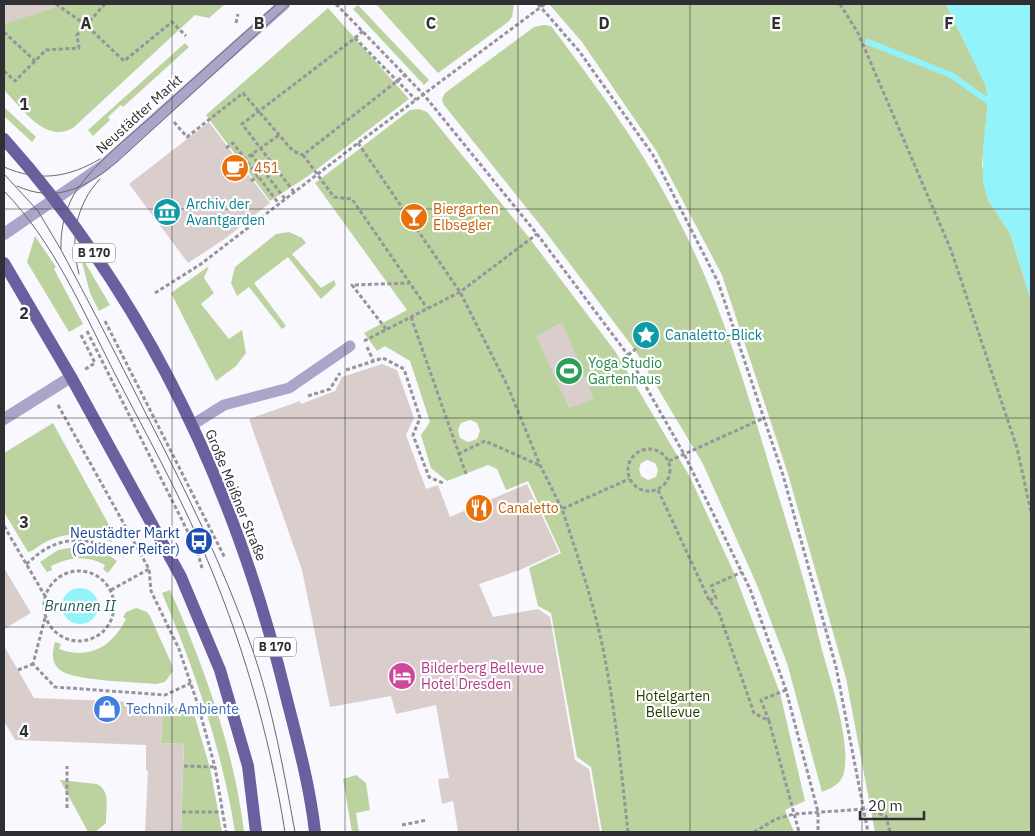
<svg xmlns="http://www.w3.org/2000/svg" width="1035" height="836" font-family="'IBM Plex Sans',sans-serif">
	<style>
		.green { fill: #bcd39f; fill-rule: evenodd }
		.water { fill: #92f3fa }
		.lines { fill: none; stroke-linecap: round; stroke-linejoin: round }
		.stream { stroke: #92f3fa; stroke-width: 6 }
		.building { fill: #dacecd }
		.path { stroke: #95959a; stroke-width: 3; stroke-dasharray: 4 2.5; stroke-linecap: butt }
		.lane { stroke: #a9a6ca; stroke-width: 11 }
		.street { stroke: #a9a6ca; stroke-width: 12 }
		.primary { stroke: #6a609f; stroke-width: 12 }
		.tram { stroke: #6a696e; stroke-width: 1 }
		.grid { fill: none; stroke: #302f33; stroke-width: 1; stroke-opacity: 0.55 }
		.labels { text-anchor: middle; stroke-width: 4.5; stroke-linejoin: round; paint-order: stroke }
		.shield { fill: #fff; stroke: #6e6d70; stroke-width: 1 }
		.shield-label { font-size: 12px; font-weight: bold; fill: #302f33 }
		.street-label { font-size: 14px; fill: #302f33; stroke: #fff }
		.food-label { font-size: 14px; fill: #c56008; stroke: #fff; text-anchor: start }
		.culture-label { font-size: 14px; fill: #0d838f; stroke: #fff; text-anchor: start }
		.leisure-label { font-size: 14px; fill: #27864d; stroke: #fff; text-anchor: start }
		.transit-label { font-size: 14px; fill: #164399; stroke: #fff; text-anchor: end }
		.hotel-label { font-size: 14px; fill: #b23c85; stroke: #fff; text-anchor: start }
		.park-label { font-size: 14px; fill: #293e00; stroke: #fff }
		.shop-label { font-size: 14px; fill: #366cbe; stroke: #fff; text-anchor: start }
		.water-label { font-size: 15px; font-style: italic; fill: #20585c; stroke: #fff }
		.grid-label { font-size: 16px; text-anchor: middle; font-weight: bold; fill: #302f33; stroke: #fff; stroke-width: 4.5; stroke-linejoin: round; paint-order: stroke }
	</style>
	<rect width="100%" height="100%" fill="#f8f8fe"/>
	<g class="green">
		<path d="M 4,4 L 225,4 L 209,18 L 195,15 L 73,128 C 45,144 22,108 4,90 Z"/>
		<polygon points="376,4 514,4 512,17 508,22 438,73"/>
		<polygon points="549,4 946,4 986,86 988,101 982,165 988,200 1010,233 1031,300 1031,832 875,832 846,678 788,474 722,275 657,152 582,42"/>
		<polygon points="358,5 429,80 424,85 353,9"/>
		<polygon points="328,8 409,99 308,176 270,201 206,115"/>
		<path d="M 544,25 L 551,26 C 597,87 643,149 677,217 C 720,299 746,387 772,475 C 790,533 808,591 822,650 C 831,682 848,734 845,766 C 844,782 835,787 822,792 L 787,663 L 757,585 L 703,464 L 635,350 L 545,231 L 444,105 L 442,99 L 445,93 L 534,27 Z"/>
		<polygon points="185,43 189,47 123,107 121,105 108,117 110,120 93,136 88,130"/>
		<polygon points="4,107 36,137 32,142 4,116"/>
		<path d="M 419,109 L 427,112 L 527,235 L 615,351 L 690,477 L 735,575 L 780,693 L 805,801 L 785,810 L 794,832 L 602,832 L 591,767 L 577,757 L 551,613 L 538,606 L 529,568 L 561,553 L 528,481 L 506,490 L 497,469 L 488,465 L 447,481 L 431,468 L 421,435 L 430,422 L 410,361 L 385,346 L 377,351 L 364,333 L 407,310 L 315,183 L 410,110 ZM 470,420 L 477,423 L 480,431 L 477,439 L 468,442 L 460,438 L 458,430 L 461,423 ZM 647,460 L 655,463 L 658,470 L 656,477 L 648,480 L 641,476 L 639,469 L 641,463 Z"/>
		<polygon points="289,232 302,238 306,243 292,254 321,288 334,280 336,285 321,299 288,257 254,283 286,326 282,329 249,287 237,296 231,283 235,267 276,234"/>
		<polygon points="35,236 56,267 54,269 83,324 69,332 27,262"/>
		<polygon points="80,254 110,305 99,311 90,293"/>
		<polygon points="209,266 204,278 214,293 201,304 229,339 242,330 246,353 236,366 216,381 171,293"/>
		<path d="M 53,423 L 115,536 L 111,542 C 89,530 63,532 42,544 C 37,547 34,551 28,552 L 4,512 L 4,453 Z"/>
		<path d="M 81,546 L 103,551 L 117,561 L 108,573 L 103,569 L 105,565 C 87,555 69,557 51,566 L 52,570 L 47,572 L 40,562 L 58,550 Z"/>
		<path d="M 170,590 C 204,666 234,749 244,832 L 235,832 C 222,750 195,670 162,593 Z"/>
		<path d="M 136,608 L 147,612 L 150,616 L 172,665 L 173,671 L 165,682 L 156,684 C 136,682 73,681 60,670 C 51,663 52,653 55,642 L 61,644 L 59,649 C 89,660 112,647 126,619 L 123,617 L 126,612 Z"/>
		<polygon points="192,707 210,768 222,832 181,832 184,744 161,743 163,708"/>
		<polygon points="356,775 366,783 370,810 356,813 359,832 352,832 343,779"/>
		<path d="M 60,780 L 97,784 C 111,791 106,809 106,823 L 95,832 L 88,832 Z"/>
	</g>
	<g class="water">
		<polygon points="946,4 1031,4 1031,300 1010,233 988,200 983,183 983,150 988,101 986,86"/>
		<circle cx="80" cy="606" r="18"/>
	</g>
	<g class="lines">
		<polyline class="stream" points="868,42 951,75 988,101"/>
	</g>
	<g class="building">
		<polygon points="4,4 57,4 57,7 4,24"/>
		<polygon points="209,122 270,203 226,238 188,263 129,184"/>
		<polygon points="562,322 594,399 569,408 536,336"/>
		<polygon points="382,364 397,370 414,418 406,435 426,489 438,485 450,517 527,484 559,552 520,570 479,584 493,617 538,609 550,617 575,760 589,769 600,832 458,832 453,801 442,804 438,779 449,778 436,705 396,714 391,696 330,707 302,570 249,419 300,401 301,404 335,391 342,377"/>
		<polygon points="4,568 31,613 4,629"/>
		<polygon points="4,646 34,698 136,702 136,706 163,708 161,743 184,744 181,832 145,832 148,771 146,770 146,745 15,740 4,721"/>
	</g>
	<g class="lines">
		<g class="path">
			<polyline points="56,4 86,25 124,61 172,22 186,36"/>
			<polyline points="336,4 424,95 537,234 628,355 684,454 750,589 786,690 818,812 818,832"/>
			<polyline points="538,4 579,51 653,155 718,282 783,475 836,667 868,832"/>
			<polyline points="840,4 858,33 951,250 1017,448 1031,512"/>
			<polyline points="236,23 238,14"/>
			<polyline points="4,32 35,61"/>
			<polyline points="355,38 363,31"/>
			<polyline points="4,71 15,81 46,50 79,48 77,35 105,4"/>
			<polyline points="174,122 187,137 243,93 293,151 303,155 406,74"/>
			<polyline points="358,143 460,292 508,387 540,465 562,509"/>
			<polyline points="226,148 233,143 279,204"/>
			<polyline points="251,154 285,199"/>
			<polyline points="303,155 334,197 352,199 427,308"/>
			<polyline points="238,164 279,135"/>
			<polyline points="251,181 258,176"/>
			<polyline points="294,192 242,124 355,38 416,100"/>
			<polyline points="155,293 201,264 358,143 545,4"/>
			<polyline points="411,317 466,474"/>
			<polyline points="105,321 225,558"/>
			<polyline points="386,329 352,285 410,283"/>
			<polyline points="87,331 197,550 202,568"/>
			<polyline points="81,335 95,363 84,370"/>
			<polyline points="364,341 460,292 537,234"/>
			<polyline points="367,347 373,360"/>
			<polyline points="628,355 641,345 646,335"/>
			<polyline points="346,370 383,358 404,369 420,418 413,435 429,477 443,483"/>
			<polyline points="308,396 330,389 340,373"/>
			<polyline points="58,405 149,569 151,591 179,649 198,705 215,767 226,832"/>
			<circle cx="649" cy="470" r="21"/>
			<polyline points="458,454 485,441 539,465"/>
			<polyline points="669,461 764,418"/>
			<polyline points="658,490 709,600 718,610 754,713 769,721 799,832"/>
			<polyline points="4,526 45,596"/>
			<path d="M 26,564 C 32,560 35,556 41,552 C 67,534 96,539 122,554 L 135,547"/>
			<circle cx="79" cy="606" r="35"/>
			<polyline points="111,590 149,569"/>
			<polyline points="709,600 716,598 711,586 742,572"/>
			<polyline points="45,618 33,664 55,687 165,695 191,683"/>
			<polyline points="18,670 33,664"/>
			<polyline points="769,721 761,700 786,690"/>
			<polyline points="184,766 215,767"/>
			<polyline points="67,808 67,766"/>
			<polyline points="182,812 224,812"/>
			<polyline points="402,825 427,820"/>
			<path d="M 628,832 C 621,769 615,706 602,644 C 592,598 577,554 562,509 L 629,479"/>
			<polyline points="754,832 776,819 794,814 865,809 886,816 890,832"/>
		</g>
		<polyline class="lane" points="192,425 224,405 289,388 350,346"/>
		<g class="street">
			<polyline points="4,234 103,166 284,4"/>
			<polyline points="4,419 71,377"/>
		</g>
		<g class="primary">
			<path d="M 4,139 C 147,299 237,492 287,700 C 298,743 310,787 315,832"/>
			<polyline points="4,263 71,377 181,577 220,670 248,766 256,832"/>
		</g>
		<g class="tram">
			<path d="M 4,167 C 38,182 68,178 100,159"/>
			<path d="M 4,174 L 38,211 L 60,248 C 89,302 117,356 144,410 C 185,489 224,567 253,651 C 273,710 284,772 295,832"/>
			<path d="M 17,186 C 56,204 87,187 117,162 L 290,4"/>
			<path d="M 4,191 C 54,242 83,311 115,374 C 144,430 175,486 200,543 C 241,636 269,732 285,832"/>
			<path d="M 61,249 C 60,229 66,205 78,188 C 98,161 127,138 152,116 C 194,78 235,41 277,4"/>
			<path d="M 79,274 C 70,241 75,205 100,179"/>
		</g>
	</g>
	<path class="grid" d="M 172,4 L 172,832M 345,4 L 345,832M 518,4 L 518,832M 690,4 L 690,832M 862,4 L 862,832M 4,209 L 1031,209M 4,418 L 1031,418M 4,627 L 1031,627"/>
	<defs>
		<g id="cafe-disc" transform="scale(1.4375)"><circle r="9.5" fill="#e8710a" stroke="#fff"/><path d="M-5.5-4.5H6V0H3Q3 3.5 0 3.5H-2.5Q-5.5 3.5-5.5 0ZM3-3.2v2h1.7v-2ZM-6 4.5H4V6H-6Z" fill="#fff"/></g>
		<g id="museum-disc" transform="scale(1.4375)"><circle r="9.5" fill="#0f9aa8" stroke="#fff"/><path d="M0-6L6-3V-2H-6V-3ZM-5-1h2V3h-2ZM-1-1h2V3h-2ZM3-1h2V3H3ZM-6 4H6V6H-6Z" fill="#fff"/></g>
		<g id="bar-disc" transform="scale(1.4375)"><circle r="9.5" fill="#e8710a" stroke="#fff"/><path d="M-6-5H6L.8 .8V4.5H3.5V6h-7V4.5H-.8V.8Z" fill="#fff"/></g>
		<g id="sight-disc" transform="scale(1.4375)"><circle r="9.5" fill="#0f9aa8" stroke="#fff"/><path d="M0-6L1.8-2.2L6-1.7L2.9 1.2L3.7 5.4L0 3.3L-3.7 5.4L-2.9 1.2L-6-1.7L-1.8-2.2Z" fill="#fff"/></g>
		<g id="stadium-disc" transform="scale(1.4375)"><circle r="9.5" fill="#2e9e5b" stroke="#fff"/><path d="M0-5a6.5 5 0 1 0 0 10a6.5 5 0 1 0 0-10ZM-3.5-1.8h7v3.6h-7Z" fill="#fff"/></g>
		<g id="restaurant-disc" transform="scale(1.4375)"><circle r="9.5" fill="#e8710a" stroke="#fff"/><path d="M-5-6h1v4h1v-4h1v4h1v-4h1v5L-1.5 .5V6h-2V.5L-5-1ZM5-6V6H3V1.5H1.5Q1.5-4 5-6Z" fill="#fff"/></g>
		<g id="bus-disc" transform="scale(1.4375)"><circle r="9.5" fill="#1a4fb4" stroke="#fff"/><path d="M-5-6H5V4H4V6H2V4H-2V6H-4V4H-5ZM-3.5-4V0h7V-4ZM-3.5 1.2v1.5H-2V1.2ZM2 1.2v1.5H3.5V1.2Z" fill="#fff"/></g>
		<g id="hotel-disc" transform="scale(1.4375)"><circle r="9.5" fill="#d1479c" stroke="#fff"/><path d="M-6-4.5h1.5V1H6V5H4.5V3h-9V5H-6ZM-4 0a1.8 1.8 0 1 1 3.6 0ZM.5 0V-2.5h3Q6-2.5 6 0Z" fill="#fff"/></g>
		<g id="shop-disc" transform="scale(1.4375)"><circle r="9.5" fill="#3f7fe0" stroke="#fff"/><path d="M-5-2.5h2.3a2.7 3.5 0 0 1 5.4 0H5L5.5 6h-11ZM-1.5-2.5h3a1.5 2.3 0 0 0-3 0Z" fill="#fff"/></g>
	</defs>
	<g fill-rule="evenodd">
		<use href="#cafe-disc" x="235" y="168"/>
		<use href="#museum-disc" x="167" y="212"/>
		<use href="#bar-disc" x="414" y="217"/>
		<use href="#sight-disc" x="646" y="335"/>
		<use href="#stadium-disc" x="569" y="371"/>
		<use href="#restaurant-disc" x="479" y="508"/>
		<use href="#bus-disc" x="199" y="541"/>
		<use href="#hotel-disc" x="402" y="676"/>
		<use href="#shop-disc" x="107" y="709"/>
	</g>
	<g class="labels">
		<g class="shield">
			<rect x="73" y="243.5" width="42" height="19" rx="4"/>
			<rect x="254" y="637.5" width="42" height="19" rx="4"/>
		</g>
		<g class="shield-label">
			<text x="94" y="257">B 170</text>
			<text x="275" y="651">B 170</text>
		</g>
		<g class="street-label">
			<text transform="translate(139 114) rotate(-42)" y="5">Neustädter Markt</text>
			<text transform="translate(236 495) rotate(68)" y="5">Große Meißner Straße</text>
		</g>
		<g class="food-label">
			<text x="254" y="173">451</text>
			<text x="433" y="214">Biergarten<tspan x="433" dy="16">Elbsegler</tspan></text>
			<text x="498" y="513">Canaletto</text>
		</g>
		<g class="culture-label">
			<text x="186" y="209">Archiv der<tspan x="186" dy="16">Avantgarden</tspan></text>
			<text x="665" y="340">Canaletto-Blick</text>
		</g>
		<g class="leisure-label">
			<text x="588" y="368">Yoga Studio<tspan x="588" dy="16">Gartenhaus</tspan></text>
		</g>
		<g class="transit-label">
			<text x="180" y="538">Neustädter Markt<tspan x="180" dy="16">(Goldener Reiter)</tspan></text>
		</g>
		<g class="hotel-label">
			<text x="421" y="673">Bilderberg Bellevue<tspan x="421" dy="16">Hotel Dresden</tspan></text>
		</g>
		<g class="park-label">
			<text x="673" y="701">Hotelgarten<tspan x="673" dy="16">Bellevue</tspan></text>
		</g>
		<g class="shop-label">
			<text x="126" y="714">Technik Ambiente</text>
		</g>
		<g class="water-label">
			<text x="80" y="611">Brunnen II</text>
		</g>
	</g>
	<g class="grid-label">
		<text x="86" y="29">A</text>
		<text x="259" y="29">B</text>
		<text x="431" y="29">C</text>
		<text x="604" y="29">D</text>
		<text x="776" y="29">E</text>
		<text x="949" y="29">F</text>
		<text x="24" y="110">1</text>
		<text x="24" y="319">2</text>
		<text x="24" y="528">3</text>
		<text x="24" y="737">4</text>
	</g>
	<rect width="1035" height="836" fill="none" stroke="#302f33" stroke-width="10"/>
	<path d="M860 811v8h64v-8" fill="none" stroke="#302f33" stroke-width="2.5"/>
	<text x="868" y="811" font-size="15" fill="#302f33" stroke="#ffffff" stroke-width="4" paint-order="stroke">20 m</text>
</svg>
